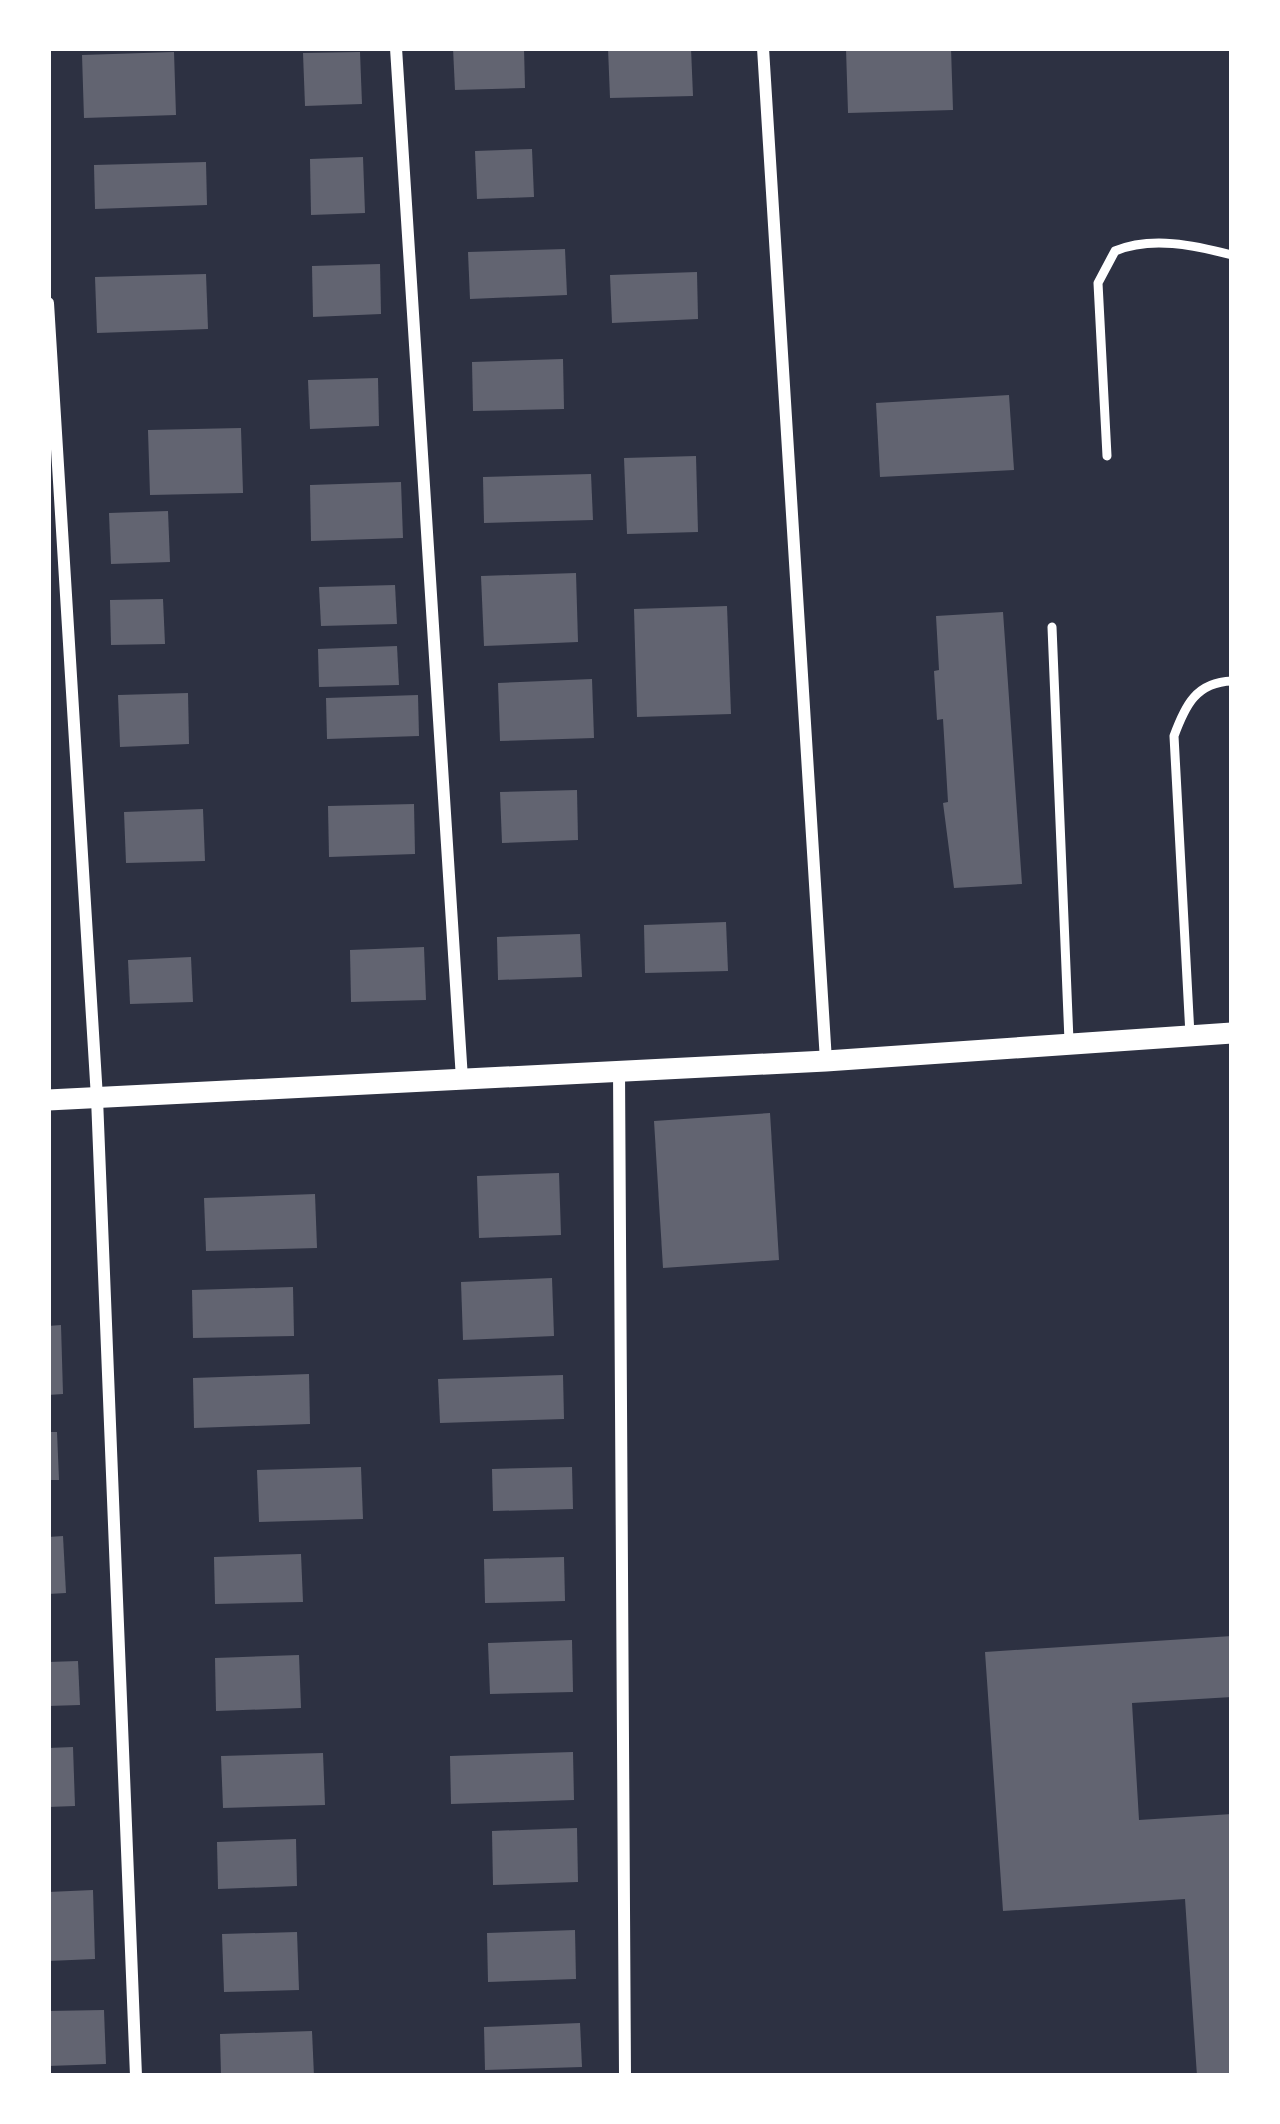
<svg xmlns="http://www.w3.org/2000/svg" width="1280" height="2124" font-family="'Open Sans',sans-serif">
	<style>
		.building { fill: #626471 }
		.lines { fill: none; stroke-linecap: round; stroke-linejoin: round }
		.service { stroke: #fff; stroke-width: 9 }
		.minor { stroke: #fff; stroke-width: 12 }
		.tertiary { stroke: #fff; stroke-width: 21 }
	</style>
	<rect width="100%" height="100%" fill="#2d3142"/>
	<g class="building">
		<polygon points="453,48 524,48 525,88 455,90"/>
		<polygon points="608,48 691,48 693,96 610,98"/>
		<polygon points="846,48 951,48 953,110 848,113"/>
		<polygon points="174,52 176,115 84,118 82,55"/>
		<polygon points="360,52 362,104 305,106 303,53"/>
		<polygon points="532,149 534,197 477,199 475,151"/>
		<polygon points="363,157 365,213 311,215 310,159"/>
		<polygon points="206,162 207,205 95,209 94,165"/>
		<polygon points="565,249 567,295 470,299 468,252"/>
		<polygon points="380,264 381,314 313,317 312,266"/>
		<polygon points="697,272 698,319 612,323 610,275"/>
		<polygon points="206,274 208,329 97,333 95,277"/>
		<polygon points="563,359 564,409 473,411 472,362"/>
		<polygon points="378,378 379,426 310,429 308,380"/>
		<polygon points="1009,395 1014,470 880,477 876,403"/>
		<polygon points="241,428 243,493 150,495 148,430"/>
		<polygon points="696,456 698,532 627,534 624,458"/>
		<polygon points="591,474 593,520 484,523 483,477"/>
		<polygon points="401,482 403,538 311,541 310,485"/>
		<polygon points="168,511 170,562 111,564 109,513"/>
		<polygon points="576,573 578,642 484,646 481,576"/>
		<polygon points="395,585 397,624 321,626 319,587"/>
		<polygon points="163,599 165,644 111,645 110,600"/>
		<polygon points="727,606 731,714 637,717 634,609"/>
		<polygon points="1003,612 1022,884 954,888 943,803 948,802 943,719 937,720 934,671 939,670 936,616"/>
		<polygon points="397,646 399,685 319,687 318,649"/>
		<polygon points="592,679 594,738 500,741 498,683"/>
		<polygon points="188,693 189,744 120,747 118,695"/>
		<polygon points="418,695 419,736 327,739 326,698"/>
		<polygon points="577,790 578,840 502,843 500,792"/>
		<polygon points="414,804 415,854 329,857 328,806"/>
		<polygon points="203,809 205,861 126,863 124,812"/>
		<polygon points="726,922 728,971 645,973 644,925"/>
		<polygon points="580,934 582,977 498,980 497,937"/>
		<polygon points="424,947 426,1000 351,1002 350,950"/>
		<polygon points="191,957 193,1002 130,1004 128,960"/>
		<polygon points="770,1113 779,1260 663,1268 654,1121"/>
		<polygon points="559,1173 561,1235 479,1238 477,1176"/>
		<polygon points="315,1194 317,1248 206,1251 204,1198"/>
		<polygon points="552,1278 554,1336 463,1340 461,1282"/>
		<polygon points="293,1287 294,1336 193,1338 192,1290"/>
		<polygon points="61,1325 63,1394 48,1395 48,1326"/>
		<polygon points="309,1374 310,1424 194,1428 193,1378"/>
		<polygon points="563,1375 564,1419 440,1423 438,1379"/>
		<polygon points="48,1432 57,1432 59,1480 48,1480"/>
		<polygon points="361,1467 363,1519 259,1522 257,1470"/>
		<polygon points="572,1467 573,1509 493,1511 492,1469"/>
		<polygon points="63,1536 66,1593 48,1594 48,1537"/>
		<polygon points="301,1554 303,1602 215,1604 214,1557"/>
		<polygon points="564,1557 565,1601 485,1603 484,1559"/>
		<polygon points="1232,1636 1232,1697 1132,1703 1139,1820 1232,1814 1232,2076 1197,2076 1185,1899 1003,1911 985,1652"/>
		<polygon points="572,1640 573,1692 490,1694 488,1643"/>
		<polygon points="299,1655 301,1708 216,1711 215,1658"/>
		<polygon points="78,1661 80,1705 48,1706 48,1662"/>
		<polygon points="73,1747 75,1806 48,1807 48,1748"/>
		<polygon points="573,1752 574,1800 451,1804 450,1756"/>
		<polygon points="323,1753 325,1805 223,1808 221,1756"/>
		<polygon points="577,1828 578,1882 493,1885 492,1831"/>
		<polygon points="296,1839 297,1886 218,1889 217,1842"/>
		<polygon points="93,1890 95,1959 48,1961 48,1892"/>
		<polygon points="575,1930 576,1979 488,1982 487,1933"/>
		<polygon points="297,1932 299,1990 224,1992 222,1934"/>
		<polygon points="104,2010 106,2064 48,2066 48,2011"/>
		<polygon points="580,2023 582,2067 485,2070 484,2027"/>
		<polygon points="312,2031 314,2076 221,2076 220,2034"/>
	</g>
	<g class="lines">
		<g class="service">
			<path d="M 1107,456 L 1098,283 L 1115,251 C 1151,236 1194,245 1232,255"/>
			<polyline points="1052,627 1069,1041"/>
			<path d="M 1190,1035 L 1174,736 C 1185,706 1196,682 1232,681"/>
		</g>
		<g class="minor">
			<polyline points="396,48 462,1079"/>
			<polyline points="763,48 826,1061"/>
			<polyline points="48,303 97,1098 136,2076"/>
			<polyline points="619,1070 625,2076"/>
		</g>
		<polyline class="tertiary" points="48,1100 826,1061 1232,1033"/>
	</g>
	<rect width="1280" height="2124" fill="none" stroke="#ffffff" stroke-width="102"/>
</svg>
